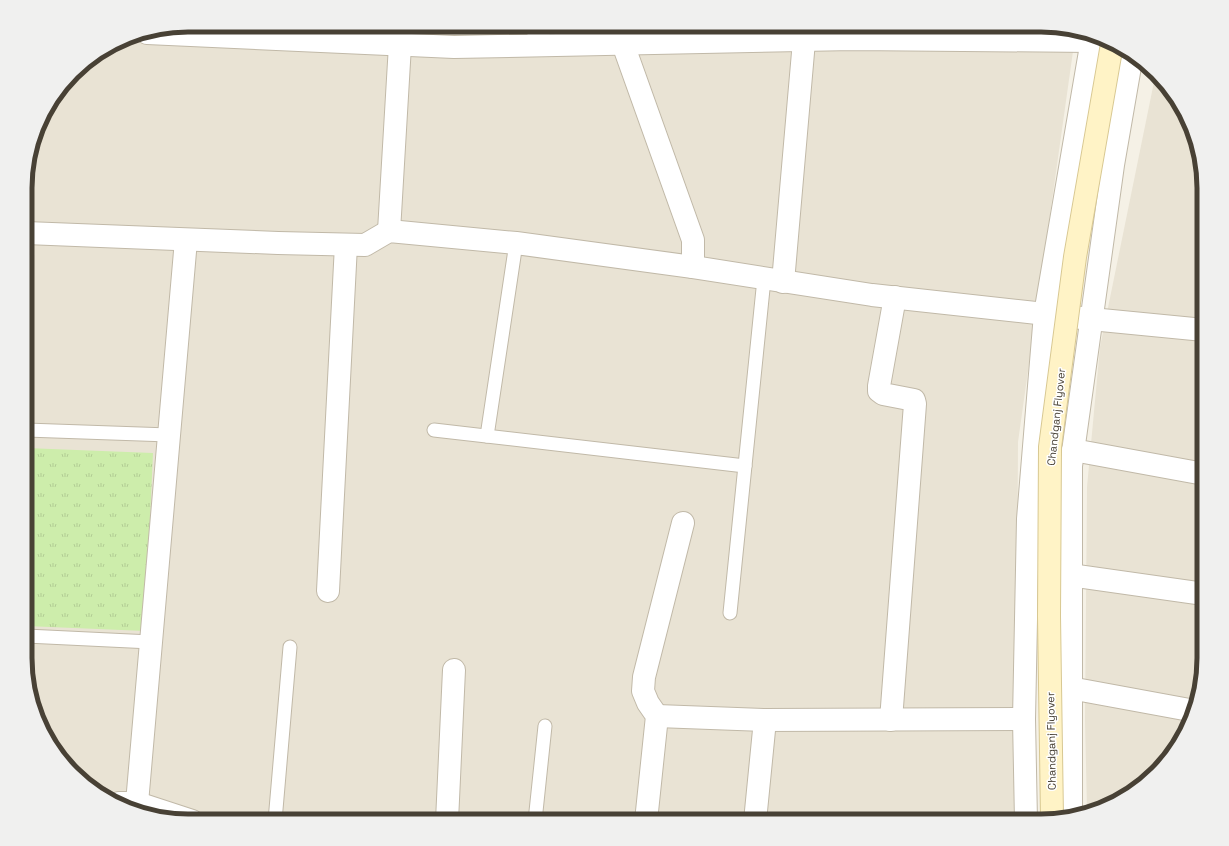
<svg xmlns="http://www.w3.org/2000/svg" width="1229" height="846" font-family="'Space Grotesk',sans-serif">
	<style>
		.residential { fill: #e9e3d4 }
		.park { fill: url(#park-tufts) }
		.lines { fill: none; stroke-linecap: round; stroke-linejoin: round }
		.service-casing { stroke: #c1b9a8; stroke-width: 15 }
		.minor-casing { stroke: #c1b9a8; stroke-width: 24 }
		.tertiary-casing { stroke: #c1b9a8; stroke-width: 24 }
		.service { stroke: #fff; stroke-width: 13 }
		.minor { stroke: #fff; stroke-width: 22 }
		.tertiary { stroke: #fff; stroke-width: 22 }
		.secondary-bridge-casing { stroke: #d8c892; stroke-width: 24; stroke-linecap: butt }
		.secondary-bridge { stroke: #fff3c6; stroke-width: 22 }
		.labels { text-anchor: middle; stroke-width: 3; stroke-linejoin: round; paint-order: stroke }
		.street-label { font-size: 11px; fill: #484135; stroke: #fff }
		.rim { fill: none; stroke: #484135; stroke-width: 5 }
	</style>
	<defs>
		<pattern id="park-tufts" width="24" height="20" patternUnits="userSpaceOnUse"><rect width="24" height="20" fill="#cdedab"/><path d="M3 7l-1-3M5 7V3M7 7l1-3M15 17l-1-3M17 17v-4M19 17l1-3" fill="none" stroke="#b2cc94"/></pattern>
	</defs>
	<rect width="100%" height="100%" fill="#f5f1e6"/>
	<g class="residential">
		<polygon points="188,25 1051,25 1076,30 1018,442 1016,821 178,821 136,812 89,787 47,739 26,679 26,167 42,116 80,66 126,37"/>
		<polygon points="1155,77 1187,116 1204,178 1204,668 1195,710 1170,757 1113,804 1087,810 1085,720 1087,487 1100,347"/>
	</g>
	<polygon class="park" points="26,448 153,453 145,631 26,626"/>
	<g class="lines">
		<g class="service-casing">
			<g id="service">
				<polyline points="26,430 169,435"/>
				<polyline points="434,430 745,466"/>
				<polyline points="487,436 516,243"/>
				<polyline points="730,613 764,279"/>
				<polyline points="26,636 151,642"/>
				<polyline points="275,821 290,647"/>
				<polyline points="535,821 545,726"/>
			</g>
		</g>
		<g class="minor-casing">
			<g id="minor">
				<polyline points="147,33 454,47 853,39 1092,41"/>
				<polyline points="623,44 693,240 693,267"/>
				<polyline points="538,45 539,25"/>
				<polyline points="389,231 400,45 400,25"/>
				<polyline points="26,233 278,243 365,245 389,231 516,243 693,267 872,295 1091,319 1204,330"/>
				<polyline points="783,282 804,41"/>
				<polyline points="1073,450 1204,474"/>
				<polyline points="1070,575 1204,594"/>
				<polyline points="328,591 346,245"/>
				<polyline points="1070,688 1195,711"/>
				<polyline points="657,716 765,720 1024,719"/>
				<polyline points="891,720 915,404 914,400 883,394 879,391 879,386 895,297"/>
				<polyline points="119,803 137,803 192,821"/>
				<polyline points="137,803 186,240"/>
				<polyline points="447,821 454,670"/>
				<polyline points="646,821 657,716 648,703 643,691 644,677 683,523"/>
				<polyline points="755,821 765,720"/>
			</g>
		</g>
		<g class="tertiary-casing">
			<g id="tertiary">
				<polyline points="1071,814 1071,466 1113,165 1132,55"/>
				<polyline points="1026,821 1024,719 1028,519 1045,314 1093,34"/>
			</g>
		</g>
		<use href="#service" class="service"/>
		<use href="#minor" class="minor"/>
		<use href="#tertiary" class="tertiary"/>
		<g class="secondary-bridge-casing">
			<polyline id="secondary-bridge" points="1052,818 1049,616 1050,447 1075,257 1112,44"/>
		</g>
		<use href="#secondary-bridge" class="secondary-bridge"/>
	</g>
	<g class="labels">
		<g class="street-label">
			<text transform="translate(1056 417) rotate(-84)" y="4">Chandganj Flyover</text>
			<text transform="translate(1051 741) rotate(-91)" y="4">Chandganj Flyover</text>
		</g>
	</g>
	<path d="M0 0H1229V846H0ZM188 32H1041A156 156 0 0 1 1197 188V658A156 156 0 0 1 1041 814H188A156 156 0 0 1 32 658V188A156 156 0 0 1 188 32Z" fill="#f0f0ef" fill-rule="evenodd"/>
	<path class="rim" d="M188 32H1041A156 156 0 0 1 1197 188V658A156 156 0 0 1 1041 814H188A156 156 0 0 1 32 658V188A156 156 0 0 1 188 32Z"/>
</svg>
